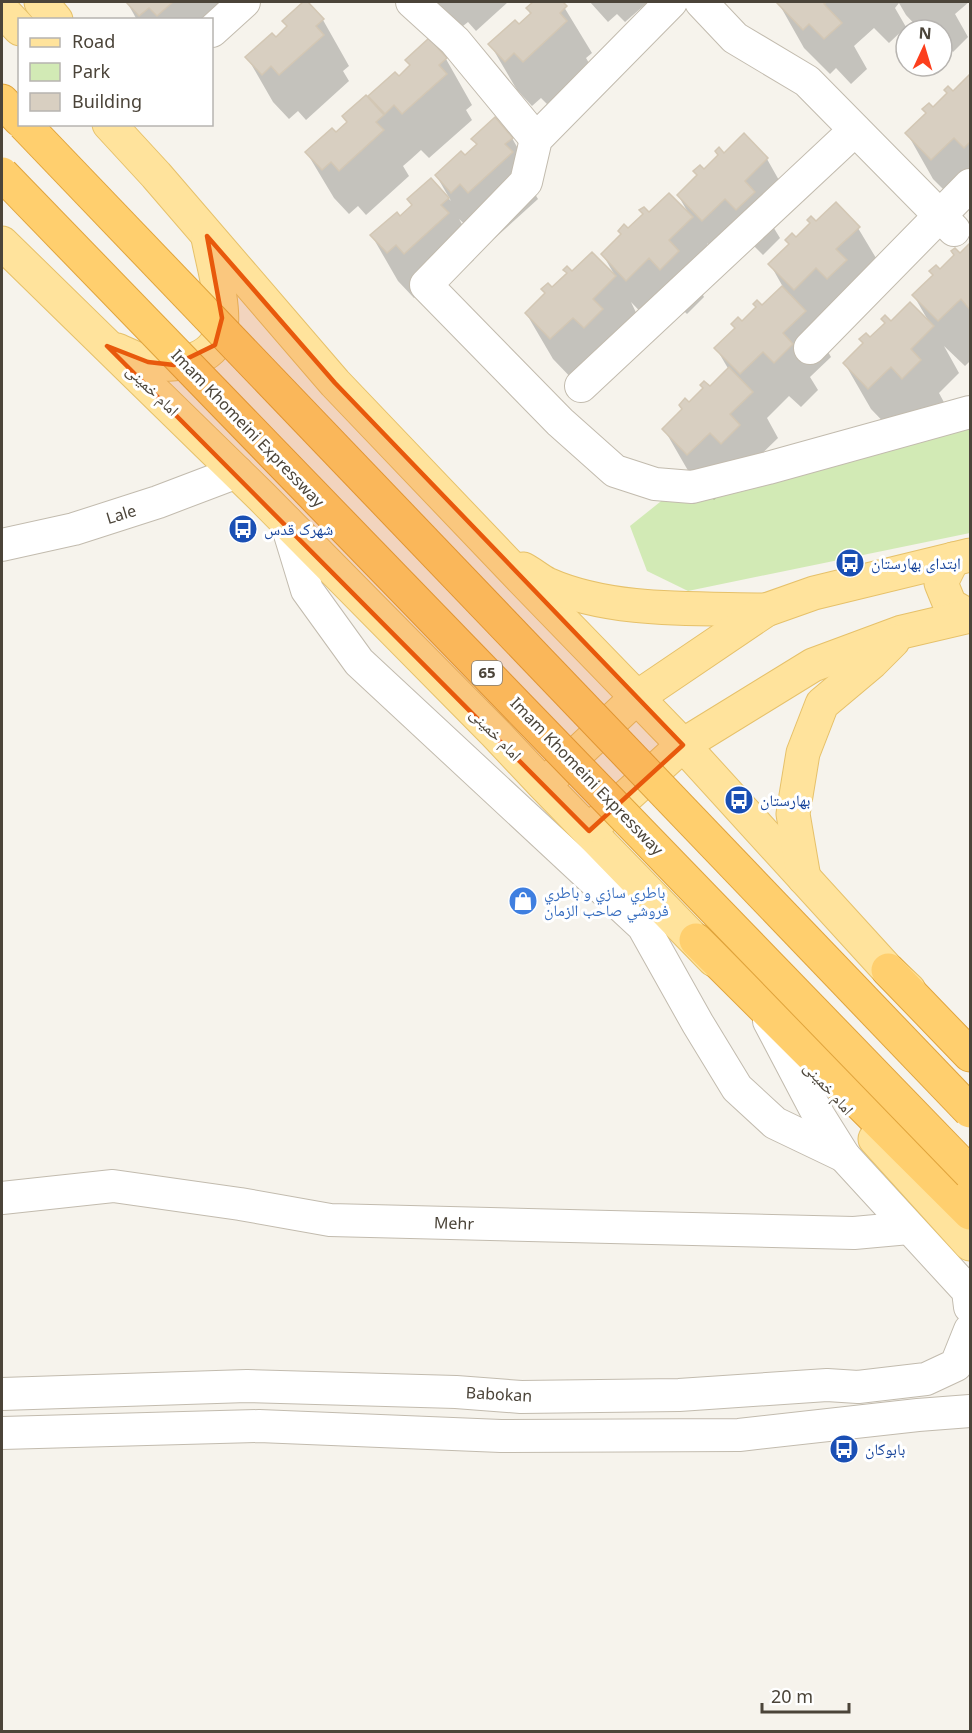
<svg xmlns="http://www.w3.org/2000/svg" width="972" height="1733" font-family="'Noto Sans','Noto Naskh Arabic',sans-serif">
	<style>
		.green { fill: #d2eab5 }
		.shadow { fill: #0003 }
		.building { fill: #d8cfc1; stroke: #d3c7b4; stroke-width: 1.5 }
		.lines { fill: none; stroke-linecap: round; stroke-linejoin: round }
		.minor-casing { stroke: #c2bbae; stroke-width: 34 }
		.major-casing { stroke: #e6c16a; stroke-width: 35 }
		.highway-casing { stroke: #e0a43c; stroke-width: 35 }
		.minor { stroke: #fff; stroke-width: 32 }
		.major { stroke: #ffe39c; stroke-width: 33 }
		.highway { stroke: #ffcf6e; stroke-width: 33 }
		.highway-bridge-casing { stroke: #e0a43c; stroke-width: 35; stroke-linecap: butt }
		.highway-bridge { stroke: #ffcf6e; stroke-width: 33 }
		.marked { fill: #e8590c; fill-opacity: 0.2; stroke: #e8590c; stroke-width: 4.5; stroke-linejoin: round }
		.labels { text-anchor: middle; stroke-width: 6; stroke-linejoin: round; paint-order: stroke }
		.shield { fill: #fff; stroke: #817c74; stroke-width: 1.5 }
		.shield-label { font-size: 15px; font-weight: bold; fill: #4b4439 }
		.street-label { font-size: 16px; fill: #4b4439; stroke: #fff }
		.transit-label { font-size: 16px; fill: #164399; stroke: #fff; text-anchor: start }
		.shop-label { font-size: 16px; fill: #366cbe; stroke: #fff; text-anchor: start }
	</style>
	<rect width="100%" height="100%" fill="#f6f3ec"/>
	<polygon class="green" points="970,420 970,533 688,591 647,571 630,526 665,498"/>
	<g class="shadow">
		<polygon points="127,2 223,2 212,20 137,20"/>
		<polygon points="306,2 323,20 349,66 343,71 349,81 306,120 298,111 289,119 273,102 247,57 275,39 288,28 284,21"/>
		<polygon points="436,2 508,2 476,31 468,22 458,30 443,14"/>
		<polygon points="535,2 561,2 592,53 586,58 592,68 550,107 541,98 532,106 517,90 490,44 519,26 531,15 527,8"/>
		<polygon points="590,2 648,2 625,22 617,14 608,22"/>
		<polygon points="778,2 969,2 955,14 968,37 953,52 942,40 942,30 920,30 906,15 899,3 895,8 906,27 889,43 874,28 854,46 867,69 851,84 836,68 830,74 804,48"/>
		<polygon points="429,40 446,59 472,105 466,110 472,120 429,158 421,150 410,160 403,166 409,176 366,215 358,206 349,214 334,198 307,153 376,106 370,96 399,78 411,67 407,60"/>
		<polygon points="970,76 970,192 958,204 933,179 907,133 927,115 924,110 933,109"/>
		<polygon points="744,136 767,159 793,205 772,225 780,238 763,255 752,244 729,266 707,243 718,264 697,284 704,297 687,314 676,303 653,325 631,302 641,323 577,384 553,359 526,313 567,274 565,270 572,273 614,274 603,255 648,214 690,216 678,195"/>
		<polygon points="512,138 538,184 532,189 538,199 495,238 487,229 478,237 459,219 474,244 468,250 474,260 431,298 423,289 414,298 398,281 372,236 400,218 413,206 431,180 451,201 436,175 465,157 477,146 473,139"/>
		<polygon points="816,223 858,228 885,273 819,336 831,357 810,377 818,390 801,407 789,396 767,418 778,438 714,500 690,474 664,429 729,370 716,348 783,287 770,264 796,239"/>
		<polygon points="970,245 970,361 965,366 944,346 959,373 939,393 946,406 895,434 871,409 845,364 890,323 929,322 914,296 934,277 931,271 940,271"/>
	</g>
	<g class="building">
		<polygon points="126,2 173,2 157,16 149,8 139,16"/>
		<polygon points="303,2 308,2 324,19 316,26 324,35 279,75 271,66 262,75 245,57 272,33 276,37 287,26 282,21"/>
		<polygon points="533,2 563,2 567,6 560,13 567,21 523,62 514,53 505,62 488,44 515,20 519,24 531,13 526,8"/>
		<polygon points="776,2 827,2 824,4 842,23 824,39 809,24 803,30"/>
		<polygon points="429,38 447,58 439,65 447,74 402,114 394,105 385,114 368,96 395,72 399,76 410,65 405,60"/>
		<polygon points="970,74 970,142 964,148 954,138 931,160 905,133 926,113 922,109 929,103 933,107 947,93 944,90 948,86 953,91"/>
		<polygon points="366,95 384,115 376,122 384,130 339,171 331,162 322,170 305,152 332,128 336,132 347,122 342,116"/>
		<polygon points="495,117 513,138 505,144 513,152 468,193 460,184 451,193 435,175 461,151 465,155 477,144 471,139"/>
		<polygon points="744,133 768,158 745,181 755,192 736,210 725,199 702,221 677,195 697,175 693,171 700,165 704,169 718,155 715,151 719,147 724,153"/>
		<polygon points="431,178 449,198 441,205 449,213 404,254 396,245 387,253 370,235 397,212 400,216 412,205 407,199"/>
		<polygon points="669,193 693,217 669,240 679,251 660,270 649,258 626,281 601,254 621,234 618,231 624,224 628,228 643,214 639,210 644,207 649,212"/>
		<polygon points="836,202 860,227 836,249 847,260 827,279 816,268 794,290 768,264 789,244 785,240 792,233 796,237 810,223 807,220 811,216 816,221"/>
		<polygon points="970,243 970,310 961,299 938,321 912,295 933,275 929,271 936,265 940,269 954,255 951,251 955,248 960,253"/>
		<polygon points="592,252 616,276 593,299 603,309 584,328 573,318 550,339 525,313 545,293 541,289 548,283 552,287 567,273 563,270 567,266 572,271"/>
		<polygon points="782,286 806,311 783,333 793,344 774,363 763,352 740,374 714,348 735,328 731,324 738,317 742,321 756,307 753,304 757,300 762,305"/>
		<polygon points="910,302 934,326 911,349 921,360 902,379 891,367 868,389 843,363 863,343 859,339 866,333 870,337 885,323 881,319 885,315 891,321"/>
		<polygon points="729,367 753,392 730,414 740,425 721,444 710,433 687,455 662,429 682,409 679,405 685,398 689,402 703,388 700,385 704,381 710,386"/>
	</g>
	<g class="lines">
		<g class="minor-casing">
			<g id="minor">
				<polyline points="412,2 455,41 536,139"/>
				<polyline points="671,2 536,139 526,182 426,285 560,422 615,471 655,484 692,487 768,468 970,412"/>
				<polyline points="701,2 735,38 807,81 954,230"/>
				<polyline points="212,31 244,2"/>
				<polyline points="810,348 970,185"/>
				<polyline points="581,386 855,130"/>
				<polyline points="286,521 307,590 359,662 643,926 698,1024 737,1088 775,1123 844,1156"/>
				<polyline points="2,545 74,529 158,502 237,472"/>
				<polyline points="769,1021 819,1116 844,1156 968,1291 970,1307"/>
				<polyline points="2,1198 113,1186 240,1204 330,1220 854,1233 909,1228"/>
				<polyline points="2,1394 247,1386 456,1392 521,1397 679,1395 827,1385 858,1387 926,1379 956,1365 970,1330"/>
				<polyline points="2,1433 259,1426 501,1436 739,1435 918,1415 970,1411"/>
			</g>
		</g>
		<g class="major-casing">
			<g id="major">
				<polyline points="41,2 56,20"/>
				<polyline points="2,10 20,29"/>
				<polyline points="109,124 156,175 335,383 523,580 683,745 888,970 909,990"/>
				<polyline points="2,243 262,497 496,734 544,785 714,960"/>
				<path d="M 117,350 C 127,354 137,360 147,362 C 173,369 216,361 221,330 C 225,305 213,264 208,238"/>
				<polyline points="953,559 941,583 950,605 969,616"/>
				<path d="M 523,569 C 531,573 539,580 547,584 C 612,613 696,608 766,610"/>
				<polyline points="549,780 636,698 766,610 814,593 970,555"/>
				<polyline points="595,825 683,745 813,665 902,632 970,616"/>
				<polyline points="804,878 793,814 803,753 822,704 872,662 893,641"/>
				<polyline points="875,1139 970,1244"/>
			</g>
		</g>
		<g class="highway-casing">
			<g id="highway">
				<polyline points="2,101 20,120"/>
				<polyline points="696,940 970,1213"/>
				<polyline points="888,970 970,1055"/>
			</g>
		</g>
		<use href="#minor" class="minor"/>
		<use href="#major" class="major"/>
		<use href="#highway" class="highway"/>
		<g class="highway-bridge-casing">
			<g id="highway-bridge">
				<polyline points="24,124 970,1111"/>
				<polyline points="2,174 970,1173"/>
			</g>
		</g>
		<use href="#highway-bridge" class="highway-bridge"/>
	</g>
	<path class="marked" d="M 207,236 L 335,383 L 683,745 L 589,831 L 107,346 L 148,362 L 174,365 L 215,345 L 222,318 Z"/>
	<defs>
		<g id="bus-disc" transform="scale(1.5)"><circle r="9.5" fill="#1a4fb4" stroke="#fff"/><path d="M-5-6H5V4H4V6H2V4H-2V6H-4V4H-5ZM-3.5-4V0h7V-4ZM-3.5 1.2v1.5H-2V1.2ZM2 1.2v1.5H3.5V1.2Z" fill="#fff"/></g>
		<g id="shop-disc" transform="scale(1.5)"><circle r="9.5" fill="#3f7fe0" stroke="#fff"/><path d="M-5-2.5h2.3a2.7 3.5 0 0 1 5.4 0H5L5.5 6h-11ZM-1.5-2.5h3a1.5 2.3 0 0 0-3 0Z" fill="#fff"/></g>
	</defs>
	<g fill-rule="evenodd">
		<use href="#bus-disc" x="243" y="529"/>
		<use href="#bus-disc" x="850" y="563"/>
		<use href="#bus-disc" x="739" y="800"/>
		<use href="#shop-disc" x="523" y="901"/>
		<use href="#bus-disc" x="844" y="1449"/>
	</g>
	<g class="labels">
		<rect class="shield" x="472" y="661" width="30" height="24" rx="4.5"/>
		<g class="shield-label">
			<text x="487" y="678">65</text>
		</g>
		<g class="street-label">
			<text transform="translate(153 390) rotate(44)" y="6">امام خمینی</text>
			<text transform="translate(248 428) rotate(46)" y="6">Imam Khomeini Expressway</text>
			<text transform="translate(121 514) rotate(-17)" y="6">Lale</text>
			<text transform="translate(496 734) rotate(46)" y="6">امام خمینی</text>
			<text transform="translate(587 776) rotate(46)" y="6">Imam Khomeini Expressway</text>
			<text transform="translate(829 1088) rotate(48)" y="6">امام خمینی</text>
			<text transform="translate(454 1223) rotate(2)" y="6">Mehr</text>
			<text transform="translate(499 1394) rotate(3)" y="6">Babokan</text>
		</g>
		<g class="transit-label">
			<text x="264" y="535">شهرک قدس</text>
			<text x="871" y="569">ابتدای بهارستان</text>
			<text x="760" y="806">بهارستان</text>
			<text x="865" y="1455">بابوکان</text>
		</g>
		<g class="shop-label">
			<text x="544" y="898">باطري سازي و باطري<tspan x="544" dy="18">فروشي صاحب الزمان</tspan></text>
		</g>
	</g>
	<rect width="972" height="1733" fill="none" stroke="#4b4439" stroke-width="6"/>
	<rect x="18" y="18" width="195" height="108" fill="#ffffff" stroke="#b7b4b0" stroke-width="1.5"/>
	<rect x="30" y="38" width="30" height="9" fill="#ffe39c" stroke="#b7b4b0" stroke-width="1.5"/>
	<text x="72" y="48" font-size="18" fill="#4b4439">Road</text>
	<rect x="30" y="63" width="30" height="18" fill="#d2eab5" stroke="#b7b4b0" stroke-width="1.5"/>
	<text x="72" y="78" font-size="18" fill="#4b4439">Park</text>
	<rect x="30" y="93" width="30" height="18" fill="#d8cfc1" stroke="#b7b4b0" stroke-width="1.5"/>
	<text x="72" y="108" font-size="18" fill="#4b4439">Building</text>
	<g transform="translate(924 48) rotate(4)"><circle r="28" fill="#ffffff" stroke="#b7b4b0" stroke-width="1.5"/>
	<path d="M0-4.5L10 22L0 15L-10 22Z" fill="#fc3f1d"/>
	<text y="-9" font-size="16" font-weight="bold" text-anchor="middle" fill="#4b4439">N</text>
	</g>
	<path d="M762 1703v9h87v-9" fill="none" stroke="#4b4439" stroke-width="3"/>
	<text x="771" y="1703" font-size="18" fill="#4b4439" stroke="#ffffff" stroke-width="4.5" paint-order="stroke">20 m</text>
</svg>
